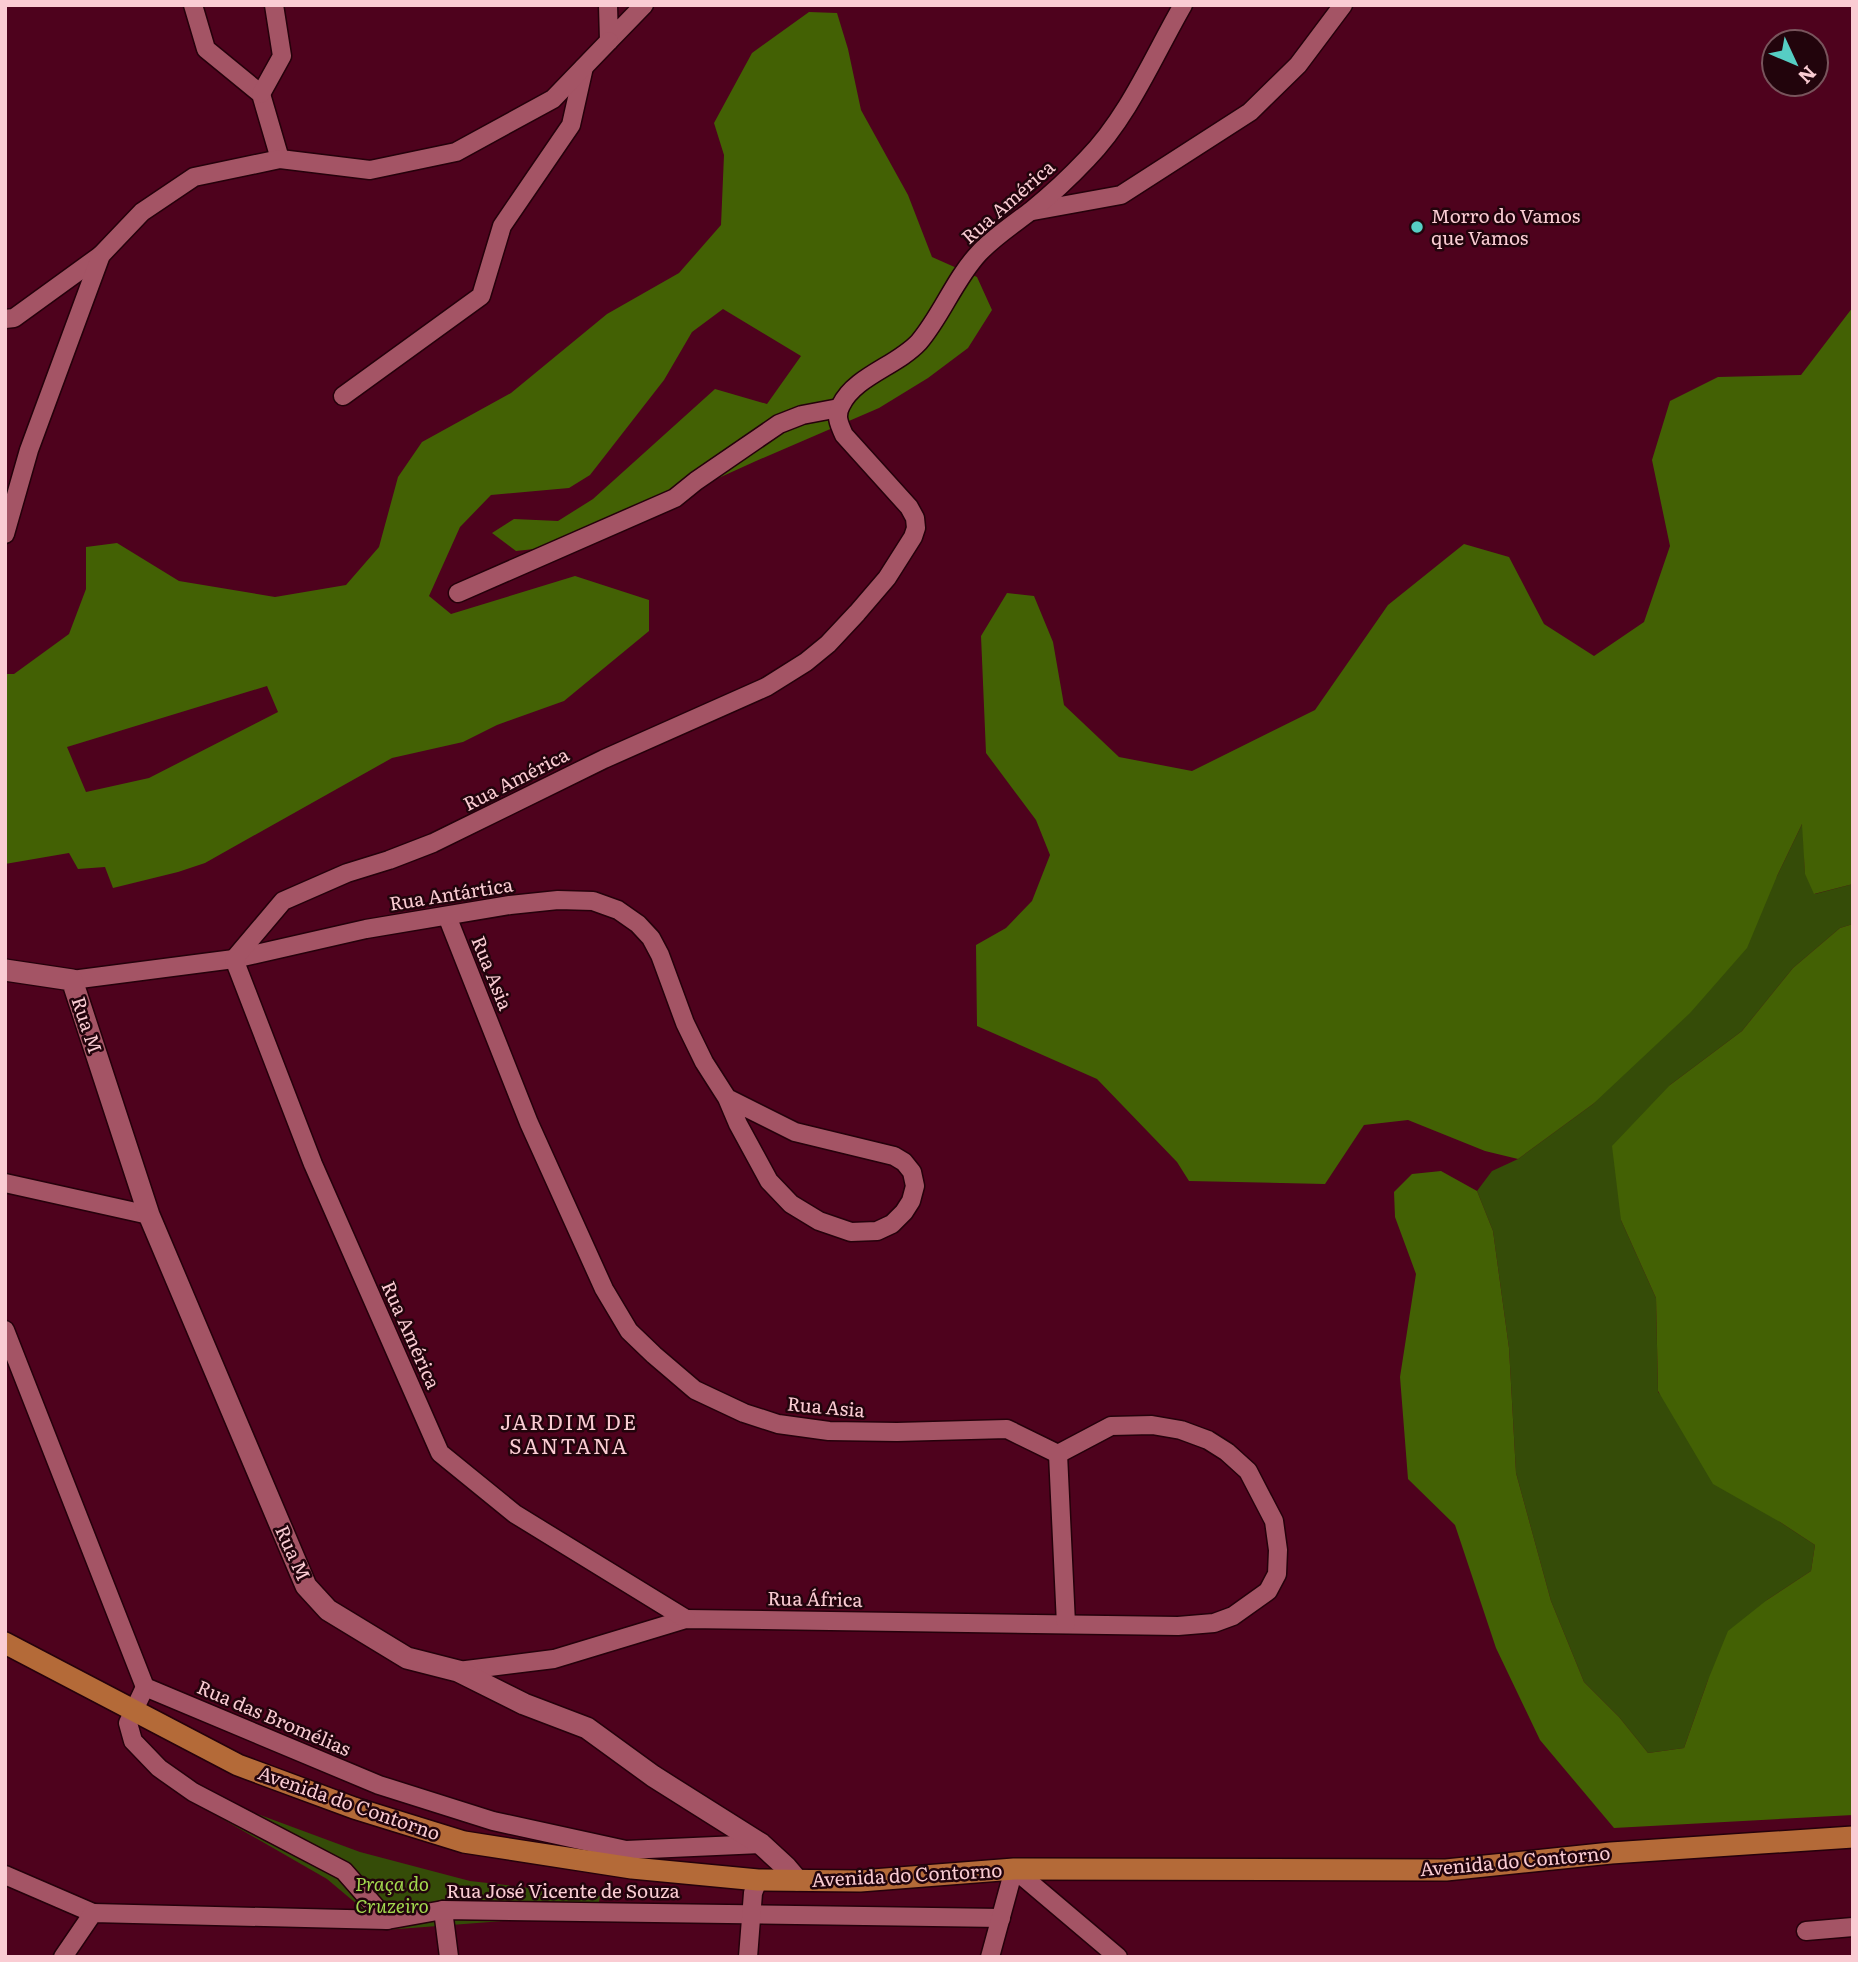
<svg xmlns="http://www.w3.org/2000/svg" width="1858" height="1962" font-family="Literata,serif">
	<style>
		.green { fill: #354c08 }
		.forest { fill: #436104; fill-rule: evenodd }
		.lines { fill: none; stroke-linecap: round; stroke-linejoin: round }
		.minor-casing { stroke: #25010b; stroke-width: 21 }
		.tertiary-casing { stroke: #25010b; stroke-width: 24 }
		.primary-casing { stroke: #25010b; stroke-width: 24 }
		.minor { stroke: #a45465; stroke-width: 18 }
		.tertiary { stroke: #a45465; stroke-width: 21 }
		.primary { stroke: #b46a38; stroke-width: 21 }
		.poi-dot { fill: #56cec4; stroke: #22040c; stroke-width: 2.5 }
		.labels { text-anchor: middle; stroke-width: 5; stroke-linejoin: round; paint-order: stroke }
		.street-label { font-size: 19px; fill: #faccd3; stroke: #22040c }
		.poi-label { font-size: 19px; fill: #faccd3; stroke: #22040c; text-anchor: start }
		.park-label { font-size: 19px; font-style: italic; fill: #a2d84e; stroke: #22040c }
		.neighbourhood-label { font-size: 21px; letter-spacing: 2px; fill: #faccd3; stroke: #22040c }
	</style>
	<rect width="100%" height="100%" fill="#4e021d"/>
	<g class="green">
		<polygon points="1803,822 1805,873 1815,894 1853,884 1853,924 1840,928 1793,968 1742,1031 1670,1085 1621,1220 1656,1298 1658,1392 1780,1522 1815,1545 1811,1571 1767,1600 1708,1680 1684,1748 1648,1753 1619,1717 1584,1682 1551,1601 1516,1473 1509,1348 1493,1231 1477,1191 1492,1171 1518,1159 1593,1104 1777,876"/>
		<polygon points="217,1799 360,1852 470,1881 600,1896 597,1914 385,1930 372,1922 358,1905 327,1879 205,1809"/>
	</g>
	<g class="forest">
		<path d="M 809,12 L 837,13 L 848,49 L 861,110 L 908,195 L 932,257 L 977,277 L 992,310 L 968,348 L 928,378 L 879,408 L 756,461 L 571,545 L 516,551 L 492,533 L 514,519 L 558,521 L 593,499 L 715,389 L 767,404 L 801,356 L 723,309 L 692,332 L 664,380 L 590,475 L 569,488 L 491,495 L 460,527 L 429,596 L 451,614 L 575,576 L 649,600 L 649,631 L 564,701 L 497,725 L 463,742 L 392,758 L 205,863 L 178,872 L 113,888 L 105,867 L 78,869 L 69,853 L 5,864 L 5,674 L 14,674 L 69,634 L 86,589 L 86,547 L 117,543 L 179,581 L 275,597 L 346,585 L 379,547 L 398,477 L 422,442 L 511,393 L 607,314 L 679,273 L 721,225 L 724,155 L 714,123 L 752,53 ZM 267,686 L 278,712 L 149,778 L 86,792 L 67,747 Z"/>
		<polygon points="1853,307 1853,884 1814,894 1805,874 1802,824 1777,876 1747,948 1690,1013 1593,1104 1518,1159 1485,1151 1408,1120 1364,1125 1325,1184 1189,1181 1177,1162 1097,1079 977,1026 976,945 1006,928 1032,901 1050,855 1036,820 986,753 981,636 1007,593 1034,596 1053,642 1064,705 1119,757 1192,771 1315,710 1388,605 1464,544 1509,557 1544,624 1594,656 1644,622 1670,546 1652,460 1670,401 1718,377 1801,375"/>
		<polygon points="1853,924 1853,1815 1614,1828 1540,1740 1496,1648 1455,1525 1408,1479 1400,1377 1416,1274 1395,1217 1394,1192 1412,1174 1441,1171 1477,1191 1493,1231 1509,1348 1516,1473 1551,1601 1584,1682 1619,1717 1648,1753 1684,1748 1708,1680 1728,1631 1767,1600 1811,1571 1815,1545 1780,1522 1713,1484 1658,1391 1656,1298 1621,1220 1612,1146 1670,1085 1742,1031 1793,968 1840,928"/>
	</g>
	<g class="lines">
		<g class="minor-casing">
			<g id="minor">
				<polyline points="193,5 206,49 261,94 280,159"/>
				<polyline points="608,5 609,41 644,5"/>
				<polyline points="261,94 282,56 274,5"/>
				<polyline points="1033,211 1121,195 1250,112 1298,65 1343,5"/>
				<polyline points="5,319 14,318 101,255"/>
				<polyline points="343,396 481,296 502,226 571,125 584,67"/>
				<polyline points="5,534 29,450 101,255 142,212 194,177 280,159 370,170 456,152 553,99 609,41"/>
				<polyline points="458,593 675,498 696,481 779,424 802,415 839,408"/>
				<polyline points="447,916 529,1123 604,1289 629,1331 654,1355 695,1390 744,1413 778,1424 829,1431 897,1432 1007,1429 1058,1454 1111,1426 1152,1425 1181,1430 1208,1440 1227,1452 1248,1471 1274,1521 1278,1550 1277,1574 1268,1591 1233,1616 1214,1623 1178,1626 686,1619 554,1659 458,1671"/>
				<polyline points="72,980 234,959 366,929 510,905 558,900 593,901 618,910 638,924 651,938 660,955 685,1023 704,1062 727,1098 738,1124 769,1181 791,1204 819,1221 851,1232 877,1231 892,1224 904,1212 911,1201 915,1186 912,1172 904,1162 894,1156 795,1132 727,1098"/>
				<polyline points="5,1183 149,1215"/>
				<polyline points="5,1330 145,1687 379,1785 493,1821 626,1850 761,1844"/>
				<polyline points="1058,1454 1066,1624"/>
				<path d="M 686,1619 L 515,1514 L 440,1453 L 313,1164 L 234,959 L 283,901 L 347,873 L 389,860 L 433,843 L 604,759 L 766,687 L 806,662 L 828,644 L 857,613 L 887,578 L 913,537 L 916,528 L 915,518 L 909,507 L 844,435 C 839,424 835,416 841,405 C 855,376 897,366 919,342 C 942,315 954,280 979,253 C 995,236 1014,224 1032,210 C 1052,194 1070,177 1087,159 C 1129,116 1153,57 1183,5"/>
				<polyline points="145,1687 128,1723 133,1741 159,1768 193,1792 344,1871 387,1920"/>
				<polyline points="5,1875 93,1913"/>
				<polyline points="443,1910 449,1957"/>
				<polyline points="1806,1931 1853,1927"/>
				<polyline points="63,1957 93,1913 387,1920 443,1910 1001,1918"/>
				<polyline points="748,1957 753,1893 758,1880"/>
				<polyline points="990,1957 1014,1869 1118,1957"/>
			</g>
		</g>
		<g class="tertiary-casing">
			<polyline id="tertiary" points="5,970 72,980 149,1215 306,1586 328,1610 407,1658 458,1671 524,1704 587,1728 653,1776 761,1844 786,1867 797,1880"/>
		</g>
		<g class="primary-casing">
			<polyline id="primary" points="5,1643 238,1765 354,1808 464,1842 632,1868 758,1880 860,1881 1014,1869 1446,1870 1611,1853 1853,1837"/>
		</g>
		<use href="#minor" class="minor"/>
		<use href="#tertiary" class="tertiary"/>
		<use href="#primary" class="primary"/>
	</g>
	<circle class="poi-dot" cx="1417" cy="227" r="7"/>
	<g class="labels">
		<g class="street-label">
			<text transform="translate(1008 202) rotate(-41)" y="7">Rua América</text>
			<text transform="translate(516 779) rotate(-27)" y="7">Rua América</text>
			<text transform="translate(451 894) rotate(-9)" y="7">Rua Antártica</text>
			<text transform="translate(492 973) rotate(68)" y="7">Rua Asia</text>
			<text transform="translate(87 1025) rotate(72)" y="7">Rua M</text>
			<text transform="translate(411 1335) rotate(66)" y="7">Rua América</text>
			<text transform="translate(826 1407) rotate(5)" y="7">Rua Asia</text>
			<text transform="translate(293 1553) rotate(66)" y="7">Rua M</text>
			<text transform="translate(815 1599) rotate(1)" y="7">Rua África</text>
			<text transform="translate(274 1718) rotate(23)" y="7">Rua das Bromélias</text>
			<text transform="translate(349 1803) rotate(19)" y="7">Avenida do Contorno</text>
			<text transform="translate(1515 1861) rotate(-5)" y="7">Avenida do Contorno</text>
			<text transform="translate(907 1875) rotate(-3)" y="7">Avenida do Contorno</text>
			<text x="563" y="1898">Rua José Vicente de Souza</text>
		</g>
		<g class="poi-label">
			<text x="1431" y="223">Morro do Vamos<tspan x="1431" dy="22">que Vamos</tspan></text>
		</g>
		<g class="park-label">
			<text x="392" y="1891">Praça do<tspan x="392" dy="22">Cruzeiro</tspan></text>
		</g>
		<g class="neighbourhood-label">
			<text x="569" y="1430">JARDIM DE<tspan x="569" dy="24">SANTANA</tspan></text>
		</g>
	</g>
	<rect width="1858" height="1962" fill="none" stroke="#faccd3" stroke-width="14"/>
	<g transform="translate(1795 63) rotate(134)"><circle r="33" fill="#22040c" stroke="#78545c" stroke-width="2"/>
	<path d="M0-5L12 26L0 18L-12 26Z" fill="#56cec4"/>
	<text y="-10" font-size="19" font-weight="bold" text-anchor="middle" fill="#faccd3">N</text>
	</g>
</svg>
